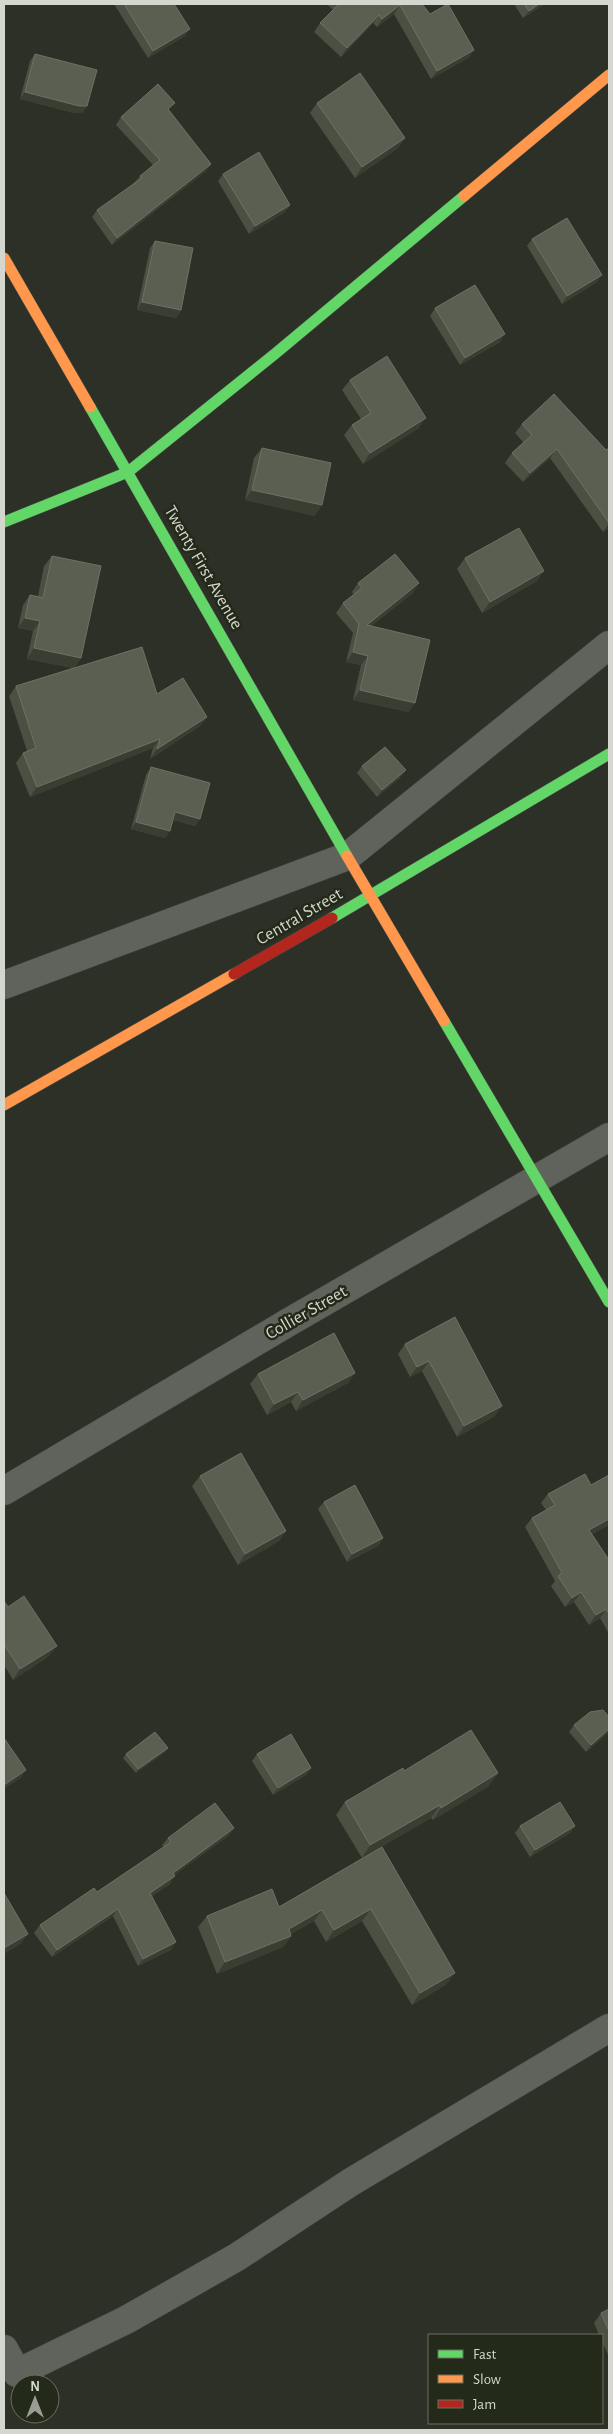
<svg xmlns="http://www.w3.org/2000/svg" width="613" height="2434" font-family="'Alegreya Sans',sans-serif">
	<style>
		.lines { fill: none; stroke-linecap: round; stroke-linejoin: round }
		.street-casing { stroke: #4a4d46; stroke-width: 29 }
		.fast-casing { stroke: #4a4d46; stroke-width: 12 }
		.slow-casing { stroke: #4a4d46; stroke-width: 12 }
		.jam-casing { stroke: #4a4d46; stroke-width: 12 }
		.street { stroke: #60635b; stroke-width: 28 }
		.fast { stroke: #63d668; stroke-width: 11 }
		.slow { stroke: #ff974d; stroke-width: 11 }
		.jam { stroke: #b3261e; stroke-width: 11 }
		.wall { fill: #4b5043 }
		.shaded-wall { fill: #393d32 }
		.building { fill: #5a5f52; stroke: #6d7265 }
		.labels { text-anchor: middle; stroke-width: 5; stroke-linejoin: round; paint-order: stroke }
		.street-label { font-size: 18px; fill: #d3d7cd; stroke: #242a19 }
	</style>
	<rect width="100%" height="100%" fill="#2c3027"/>
	<g class="lines">
		<g class="street-casing">
			<g id="street">
				<polyline points="4,985 348,856 609,645"/>
				<polyline points="4,1491 289,1322 609,1137"/>
				<polyline points="4,2349 17,2373 126,2320 237,2257 351,2182 609,2028"/>
			</g>
		</g>
		<g class="fast-casing">
			<g id="fast">
				<polyline points="90,407 347,856"/>
				<polyline points="4,522 128,472 276,353 464,196"/>
				<polyline points="332,918 609,754"/>
				<polyline points="444,1021 609,1302"/>
			</g>
		</g>
		<g class="slow-casing">
			<g id="slow">
				<polyline points="464,196 609,75"/>
				<polyline points="4,258 90,407"/>
				<polyline points="347,856 444,1021"/>
				<polyline points="4,1105 234,974"/>
			</g>
		</g>
		<g class="jam-casing">
			<polyline id="jam" points="234,974 332,918"/>
		</g>
		<use href="#street" class="street"/>
		<use href="#fast" class="fast"/>
		<use href="#slow" class="slow"/>
		<use href="#jam" class="jam"/>
	</g>
	<g class="wall">
		<polygon points="114,4 174,4 185,36 148,58"/>
		<polygon points="327,4 422,4 430,14 474,50 468,58 431,79 394,14 377,27 373,23 341,57 314,32 320,23 333,10"/>
		<polygon points="514,4 545,4 523,18"/>
		<polygon points="35,54 87,106 82,113 74,113 20,99 30,61"/>
		<polygon points="317,103 405,138 398,148 355,178 310,113"/>
		<polygon points="169,111 211,164 206,171 112,245 92,217 97,210 134,183 140,176 153,165 116,125 121,117"/>
		<polygon points="223,174 290,205 285,212 249,234 218,181"/>
		<polygon points="532,239 597,282 562,304 527,246"/>
		<polygon points="155,241 181,310 176,318 137,310 150,248"/>
		<polygon points="435,308 500,342 460,365 430,316"/>
		<polygon points="350,380 419,428 363,464 344,435 352,425 361,419 342,390"/>
		<polygon points="522,424 606,450 609,448 609,528 603,532 550,458 523,482 505,463 512,453 523,442 515,433"/>
		<polygon points="262,448 315,516 245,500 254,458"/>
		<polygon points="52,556 81,658 74,668 157,694 207,717 200,726 150,759 153,748 30,797 16,763 23,753 27,751 9,696 16,686 73,668 27,659 33,631 18,628 23,605 30,595 38,596 44,566"/>
		<polygon points="465,558 537,581 482,613 457,569"/>
		<polygon points="358,583 413,593 371,626 409,712 353,700 361,665 346,662 353,633 336,613 343,603 354,595 352,592"/>
		<polygon points="362,766 400,778 377,797 357,773"/>
		<polygon points="151,767 200,819 195,826 173,820 165,838 131,829 146,775"/>
		<polygon points="455,1317 495,1416 457,1437 422,1371 410,1377 398,1354 405,1344"/>
		<polygon points="355,1373 348,1383 296,1411 291,1402 267,1415 250,1384 258,1374"/>
		<polygon points="200,1476 286,1531 279,1541 238,1565 192,1486"/>
		<polygon points="548,1494 609,1525 592,1534 609,1560 609,1634 600,1618 589,1625 574,1602 565,1607 551,1586 555,1581 525,1527 532,1518 546,1510 541,1503"/>
		<polygon points="324,1502 383,1538 378,1546 347,1562 318,1509"/>
		<polygon points="4,1601 8,1607 49,1656 13,1680 4,1665"/>
		<polygon points="609,1717 609,1732 586,1752 569,1732 574,1725"/>
		<polygon points="168,1748 165,1752 136,1773 123,1758 126,1754"/>
		<polygon points="257,1754 311,1768 306,1775 273,1795 252,1761"/>
		<polygon points="404,1771 489,1786 433,1820 431,1818 362,1858 336,1815 345,1802"/>
		<polygon points="520,1826 575,1826 570,1833 530,1857 515,1833"/>
		<polygon points="234,1828 228,1836 174,1875 170,1884 152,1896 171,1950 138,1966 113,1916 52,1957 34,1933 40,1925 97,1892 164,1847 162,1845 168,1838"/>
		<polygon points="382,1847 447,1984 412,2005 362,1921 326,1942 314,1921 291,1934 291,1936 283,1947 217,1974 198,1927 207,1916 279,1907"/>
		<polygon points="609,2309 609,2357 602,2341 602,2335 599,2335 594,2323 601,2313"/>
	</g>
	<g class="shaded-wall">
		<polygon points="539,4 545,4 523,18 529,11"/>
		<polygon points="400,5 394,14 377,27 382,19"/>
		<polygon points="379,15 373,23 341,57 347,48"/>
		<polygon points="190,29 185,36 148,58 153,51"/>
		<polygon points="474,50 468,58 431,79 437,71"/>
		<polygon points="25,92 87,106 82,113 74,113 20,99"/>
		<polygon points="405,138 398,148 355,178 362,167"/>
		<polygon points="211,164 206,171 112,245 117,238"/>
		<polygon points="290,205 285,212 249,234 255,226"/>
		<polygon points="602,275 597,282 562,304 567,296"/>
		<polygon points="142,302 181,310 176,318 137,310"/>
		<polygon points="505,334 500,342 460,365 465,358"/>
		<polygon points="426,418 419,428 363,464 370,453"/>
		<polygon points="557,449 550,458 523,482 530,473"/>
		<polygon points="252,490 322,505 315,516 245,500"/>
		<polygon points="609,523 609,528 603,532"/>
		<polygon points="544,571 537,581 482,613 490,602"/>
		<polygon points="419,583 413,593 360,634 367,625"/>
		<polygon points="25,618 40,621 33,631 18,628"/>
		<polygon points="34,648 81,658 74,668 27,659"/>
		<polygon points="353,652 368,656 361,665 346,662"/>
		<polygon points="360,690 415,703 409,712 353,700"/>
		<polygon points="207,717 200,726 150,759 157,749"/>
		<polygon points="160,739 153,748 30,797 37,787"/>
		<polygon points="406,770 400,778 377,797 382,790"/>
		<polygon points="175,812 200,819 195,826 170,819"/>
		<polygon points="136,822 170,831 165,838 131,829"/>
		<polygon points="429,1361 422,1371 410,1377 417,1367"/>
		<polygon points="355,1373 348,1383 296,1411 303,1400"/>
		<polygon points="298,1392 291,1402 267,1415 274,1404"/>
		<polygon points="502,1406 495,1416 457,1437 464,1426"/>
		<polygon points="609,1519 609,1525 582,1539 589,1530"/>
		<polygon points="286,1531 279,1541 238,1565 245,1554"/>
		<polygon points="383,1538 378,1546 347,1562 352,1554"/>
		<polygon points="581,1592 574,1602 565,1607 572,1598"/>
		<polygon points="606,1609 600,1618 589,1625 596,1615"/>
		<polygon points="57,1646 49,1656 13,1680 20,1669"/>
		<polygon points="609,1729 609,1732 586,1752 591,1745"/>
		<polygon points="168,1748 165,1752 136,1773 138,1769"/>
		<polygon points="311,1768 306,1775 273,1795 278,1788"/>
		<polygon points="26,1770 21,1778 4,1789 4,1785"/>
		<polygon points="498,1773 489,1786 433,1820 441,1808"/>
		<polygon points="440,1805 431,1818 362,1858 370,1845"/>
		<polygon points="575,1826 570,1833 530,1857 535,1850"/>
		<polygon points="234,1828 228,1836 167,1880 173,1873"/>
		<polygon points="175,1876 170,1884 145,1900 150,1893"/>
		<polygon points="118,1909 113,1916 52,1957 57,1950"/>
		<polygon points="371,1909 362,1921 326,1942 334,1930"/>
		<polygon points="322,1910 314,1921 284,1938 291,1936 283,1947 217,1974 225,1962 289,1929"/>
		<polygon points="28,1934 21,1944 4,1954 4,1948"/>
		<polygon points="176,1942 171,1950 138,1966 143,1959"/>
		<polygon points="455,1973 447,1984 412,2005 420,1993"/>
	</g>
	<g class="building">
		<polygon points="124,4 174,4 190,29 153,51"/>
		<polygon points="339,4 422,4 430,14 448,4 474,50 437,71 400,5 382,19 379,15 347,48 320,23"/>
		<polygon points="524,4 539,4 529,11"/>
		<polygon points="35,54 97,70 87,106 79,106 25,92"/>
		<polygon points="360,73 405,138 362,167 317,103"/>
		<polygon points="158,84 175,103 168,109 211,164 117,238 97,210 142,178 140,176 160,160 121,117"/>
		<polygon points="259,152 290,205 255,226 223,174"/>
		<polygon points="567,218 602,275 567,296 532,239"/>
		<polygon points="155,241 193,248 181,310 142,302"/>
		<polygon points="475,285 505,334 465,358 435,308"/>
		<polygon points="387,356 426,418 370,453 352,425 371,413 350,380"/>
		<polygon points="554,394 606,450 609,448 609,523 557,449 530,473 512,453 532,435 522,424"/>
		<polygon points="262,448 331,463 322,505 252,490"/>
		<polygon points="519,528 544,571 490,602 465,558"/>
		<polygon points="395,554 419,583 367,625 430,640 415,703 360,690 368,656 353,652 359,624 343,603 362,588 358,583"/>
		<polygon points="52,556 101,566 81,658 34,648 40,621 25,618 30,595 43,598"/>
		<polygon points="142,647 157,694 183,678 207,717 157,749 160,739 37,787 23,753 36,748 16,686"/>
		<polygon points="385,747 406,770 382,790 362,766"/>
		<polygon points="151,767 210,783 200,819 175,812 170,831 136,822"/>
		<polygon points="455,1317 502,1406 464,1426 429,1361 417,1367 405,1344"/>
		<polygon points="334,1333 355,1373 303,1400 298,1392 274,1404 258,1374"/>
		<polygon points="241,1453 286,1531 245,1554 200,1476"/>
		<polygon points="585,1474 591,1485 609,1475 609,1519 589,1530 609,1560 609,1614 606,1609 596,1615 581,1592 572,1598 558,1576 562,1573 532,1518 555,1505 548,1494"/>
		<polygon points="355,1485 383,1538 352,1554 324,1502"/>
		<polygon points="24,1596 57,1646 20,1669 5,1646 4,1647 4,1601 8,1607"/>
		<polygon points="603,1710 609,1717 609,1729 591,1745 574,1725 590,1712"/>
		<polygon points="471,1730 498,1773 441,1808 440,1805 370,1845 345,1802 403,1768 404,1771"/>
		<polygon points="155,1732 168,1748 138,1769 126,1754"/>
		<polygon points="291,1734 311,1768 278,1788 257,1754"/>
		<polygon points="4,1738 26,1770 4,1785"/>
		<polygon points="560,1802 575,1826 535,1850 520,1826"/>
		<polygon points="215,1803 234,1828 173,1873 175,1876 150,1893 176,1942 143,1959 118,1909 57,1950 40,1925 94,1888 97,1892 171,1842 168,1838"/>
		<polygon points="382,1847 455,1973 420,1993 371,1909 334,1930 322,1910 289,1929 291,1936 225,1962 207,1916 272,1889 279,1907"/>
		<polygon points="4,1893 28,1934 4,1948"/>
		<polygon points="609,2309 609,2331 601,2313"/>
	</g>
	<g class="labels">
		<g class="street-label">
			<text transform="translate(204 567) rotate(60)" y="6">Twenty First Avenue</text>
			<text transform="translate(299 916) rotate(-30)" y="6">Central Street</text>
			<text transform="translate(306 1312) rotate(-30)" y="6">Collier Street</text>
		</g>
	</g>
	<rect width="613" height="2434" fill="none" stroke="#d3d7cd" stroke-width="10"/>
	<rect x="428" y="2334" width="175" height="90" fill="#242a19" stroke="#6a6f61"/>
	<rect x="438" y="2350" width="25" height="8" fill="#63d668" stroke="#6a6f61"/>
	<text x="473" y="2359" font-size="15" fill="#d3d7cd">Fast</text>
	<rect x="438" y="2375" width="25" height="8" fill="#ff974d" stroke="#6a6f61"/>
	<text x="473" y="2384" font-size="15" fill="#d3d7cd">Slow</text>
	<rect x="438" y="2400" width="25" height="8" fill="#b3261e" stroke="#6a6f61"/>
	<text x="473" y="2409" font-size="15" fill="#d3d7cd">Jam</text>
	<g transform="translate(35 2399)"><circle r="24" fill="#242a19" stroke="#6a6f61"/>
	<path d="M0-4L9 19L0 12L-9 19Z" fill="#999d93"/>
	<text y="-8" font-size="14" font-weight="bold" text-anchor="middle" fill="#d3d7cd">N</text>
	</g>
</svg>
